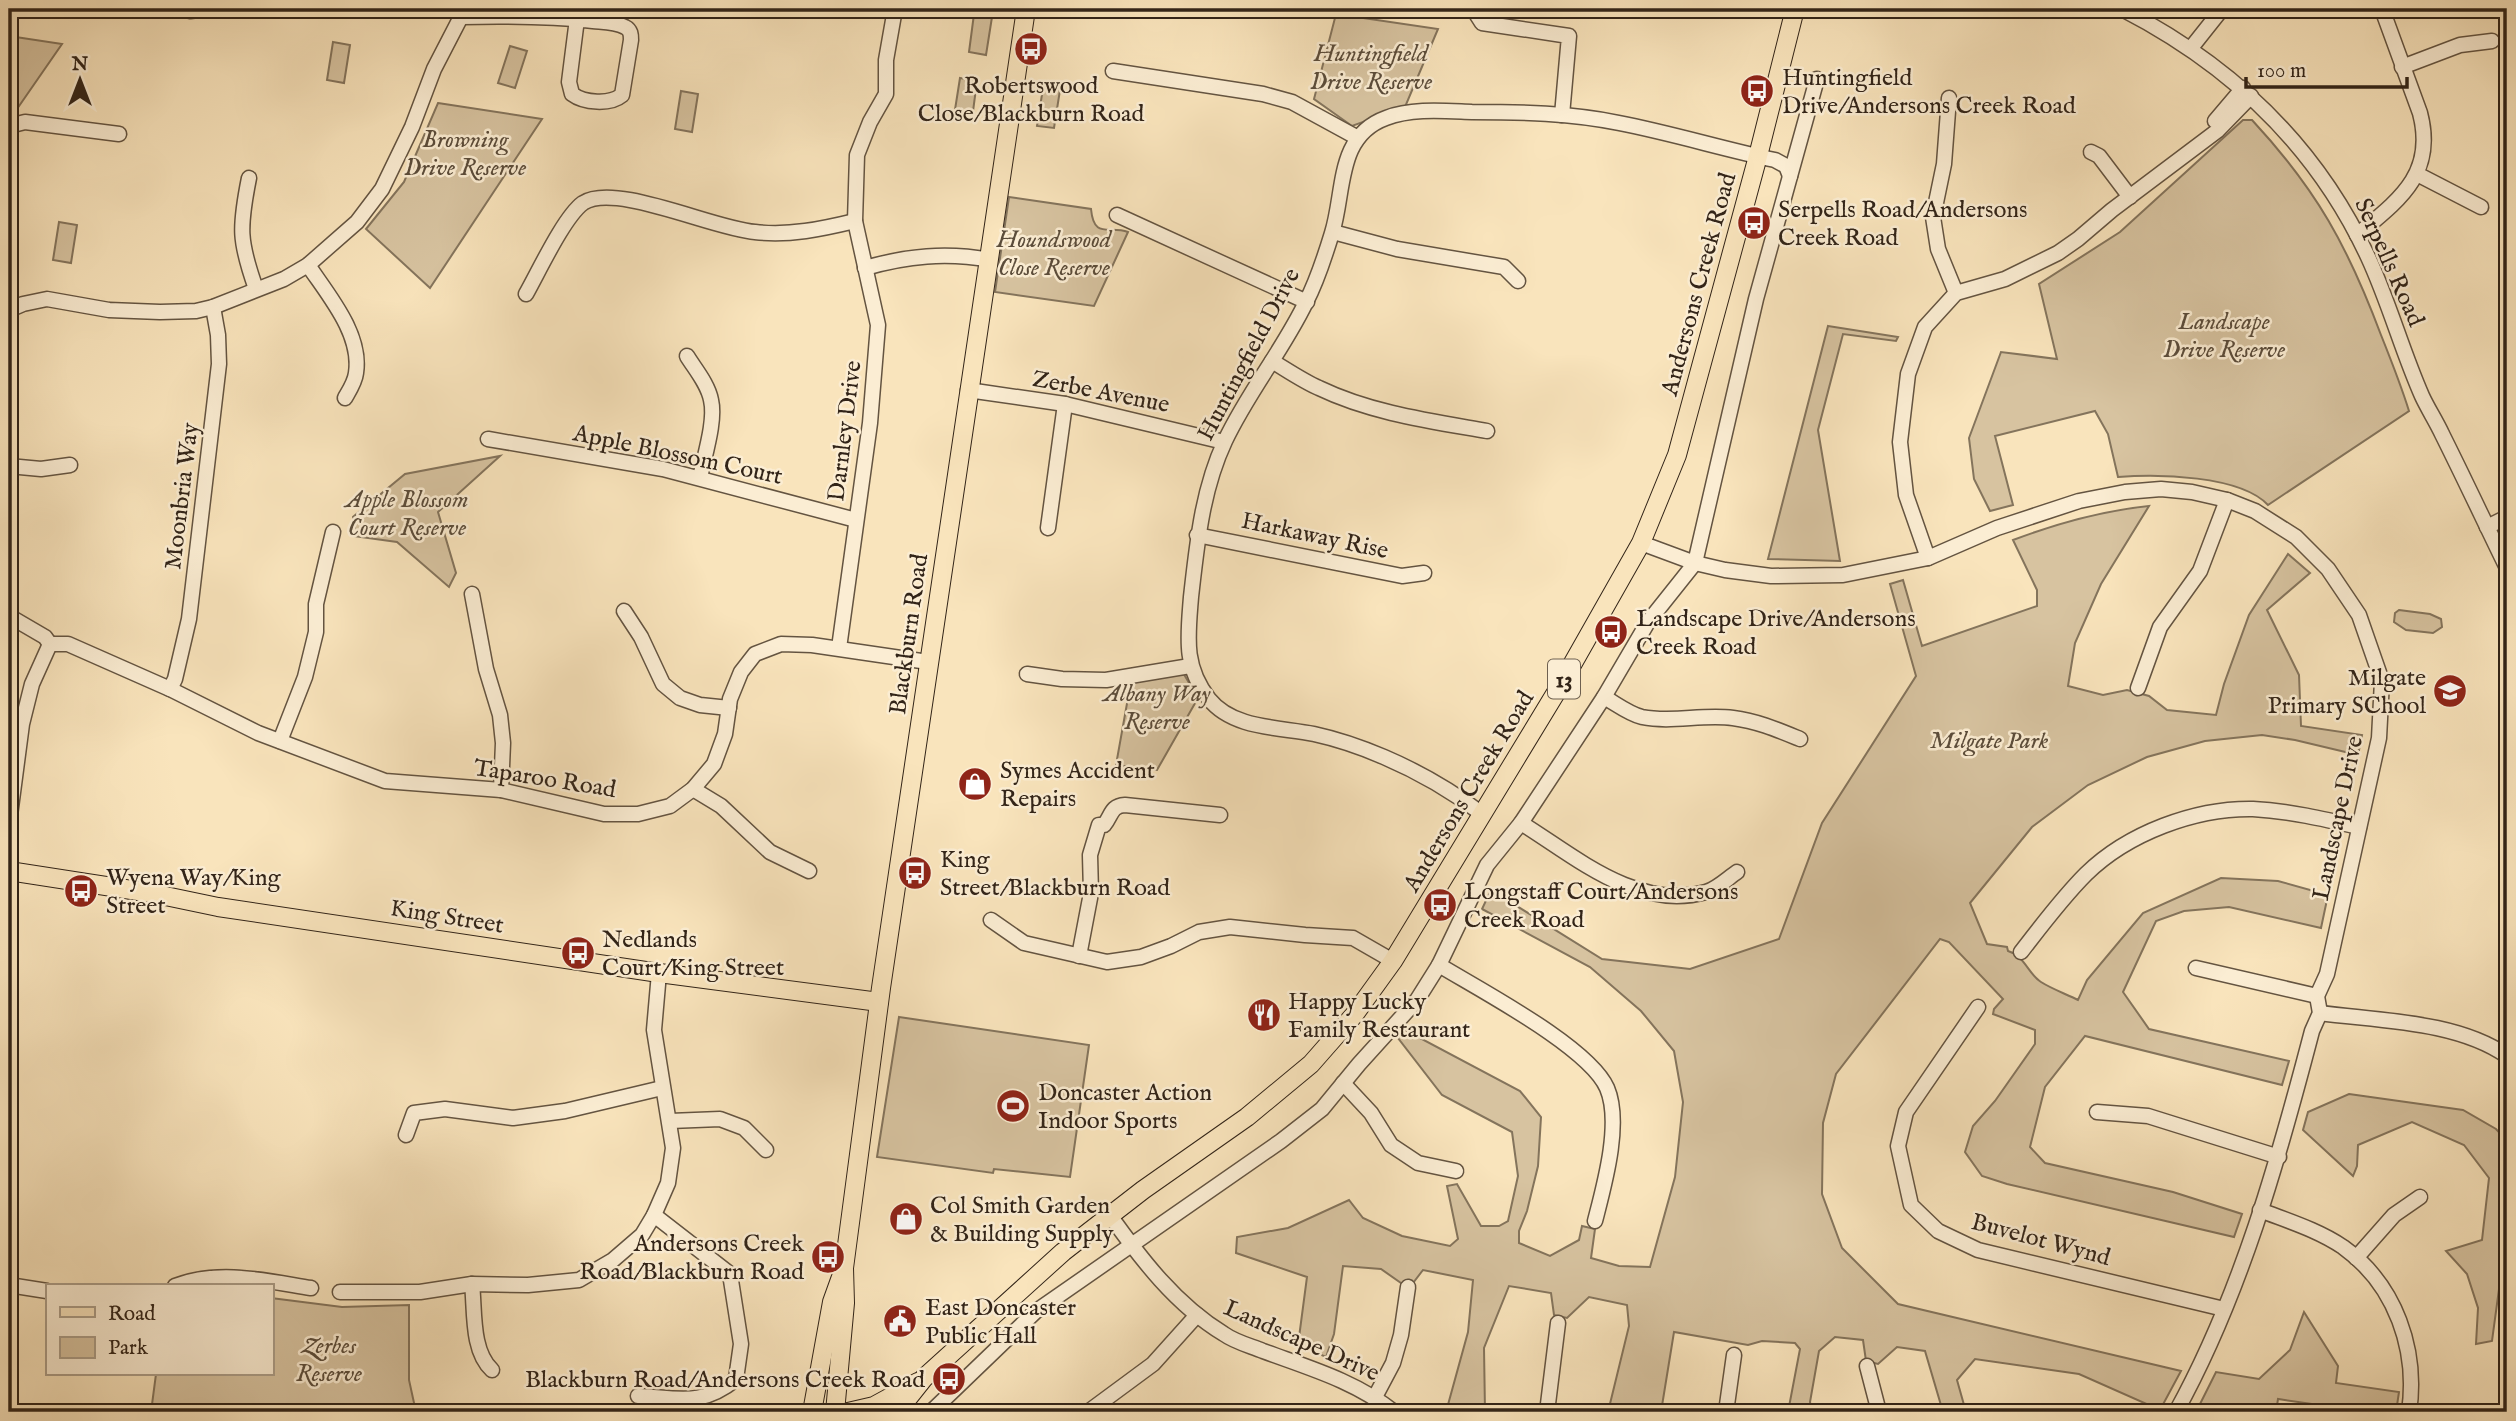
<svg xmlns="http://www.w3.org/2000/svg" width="2516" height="1421" font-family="'IM FELL English',serif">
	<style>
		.green { fill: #d7c3a0; stroke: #84745c; stroke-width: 2 }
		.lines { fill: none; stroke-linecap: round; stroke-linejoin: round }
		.minor-casing { stroke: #645441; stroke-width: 17 }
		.major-casing { stroke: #322418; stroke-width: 20 }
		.minor { stroke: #fbedd3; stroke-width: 14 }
		.major { stroke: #f9e4bc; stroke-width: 18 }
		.labels { text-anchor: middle; stroke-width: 5; stroke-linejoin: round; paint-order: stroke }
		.shield { fill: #fbedd3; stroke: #6e6050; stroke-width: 2 }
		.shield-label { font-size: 23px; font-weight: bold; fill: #322418 }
		.park-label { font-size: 24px; font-style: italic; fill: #5b4c3a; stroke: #fbedd3 }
		.poi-label { font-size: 24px; fill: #322418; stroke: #fbedd3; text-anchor: start }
		.street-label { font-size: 24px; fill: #322418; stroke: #fbedd3 }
	</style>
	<rect width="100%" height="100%" fill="#f9e4bc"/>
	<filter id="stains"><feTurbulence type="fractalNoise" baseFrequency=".00286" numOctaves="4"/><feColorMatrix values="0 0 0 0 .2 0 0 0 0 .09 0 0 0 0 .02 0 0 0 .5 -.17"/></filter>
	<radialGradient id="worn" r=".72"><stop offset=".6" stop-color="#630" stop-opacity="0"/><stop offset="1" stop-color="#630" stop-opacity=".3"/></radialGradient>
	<g class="green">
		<polygon points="974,14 992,17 986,55 969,52"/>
		<polygon points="1336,14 1438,29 1405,107 1352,126 1314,99"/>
		<polygon points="9,36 62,44 17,109 9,112"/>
		<polygon points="333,42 350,45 344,83 327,80"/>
		<polygon points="510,46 527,51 515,88 498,83"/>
		<polygon points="960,78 977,81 972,119 954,116"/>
		<polygon points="1043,88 1060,90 1054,128 1037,126"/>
		<polygon points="681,91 698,94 692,132 675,129"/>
		<polygon points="438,103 542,119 430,288 366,229 404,182"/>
		<path d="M 2243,120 L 2252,120 C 2317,190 2348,247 2381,335 C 2391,360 2401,385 2409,411 L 2268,505 C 2240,475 2157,474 2118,477 L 2108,434 L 2095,411 L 1995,436 L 2013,505 L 1990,511 L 1974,479 L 1969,438 L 2001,352 L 2057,359 L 2039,284 L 2120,232 Z"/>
		<path d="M 1009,197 L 1091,209 C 1094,240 1109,225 1128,232 L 1094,306 L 995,292 Z"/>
		<polygon points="59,222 77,225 71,263 53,260"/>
		<polygon points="1828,326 1898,337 1896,341 1843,334 1818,430 1840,561 1768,559"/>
		<polygon points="500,456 438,512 456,573 449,587 397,542 353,536 355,526 353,517 405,474"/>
		<path d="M 2149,506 L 2101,584 L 2075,643 L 2068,686 L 2103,695 L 2127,690 L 2149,696 L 2167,710 L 2216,715 L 2224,684 L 2249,615 L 2288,554 L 2310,573 L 2267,610 L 2299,675 L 2301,726 L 2362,735 L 2358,755 L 2295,740 L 2262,735 L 2205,741 L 2147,757 L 2088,785 L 2032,827 L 1970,903 L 1987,944 L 2007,947 L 2008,951 C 2025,956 2028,974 2041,982 C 2052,989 2066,994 2078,1000 L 2087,980 L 2143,913 L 2221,878 L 2278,881 L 2328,895 L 2321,928 L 2229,907 L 2184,911 L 2156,921 L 2123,992 L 2149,1029 L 2289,1061 L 2282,1085 L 2085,1036 L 2045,1087 L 2030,1147 L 2045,1163 L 2173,1192 L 2242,1214 L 2234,1237 L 2007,1184 L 1982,1176 L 1965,1152 L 1973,1126 L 1995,1101 L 2035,1044 L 2035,1030 L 1993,1014 L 1994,1009 L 2003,999 L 1949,942 L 1940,939 L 1836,1074 L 1823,1123 L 1822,1194 L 1842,1248 L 1898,1304 L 2181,1371 L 2160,1410 L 2079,1374 L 1975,1359 L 1957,1380 L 1966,1412 L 1943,1412 L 1925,1351 L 1897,1347 L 1878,1364 L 1866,1361 L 1863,1340 L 1835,1337 L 1819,1351 L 1810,1402 L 1812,1412 L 1788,1412 L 1800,1349 L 1795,1343 L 1762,1341 L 1748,1345 L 1674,1332 L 1661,1412 L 1608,1412 L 1629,1326 L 1627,1305 L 1589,1297 L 1567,1318 L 1554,1315 L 1551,1293 L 1509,1286 L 1484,1348 L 1485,1412 L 1446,1412 L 1468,1332 L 1473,1280 L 1423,1270 L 1413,1283 L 1401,1283 L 1381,1269 L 1343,1266 L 1334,1334 L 1326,1357 L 1298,1345 L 1307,1277 L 1236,1253 L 1237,1237 L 1288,1228 L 1349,1200 L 1363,1218 L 1402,1236 L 1450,1246 L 1458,1239 L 1447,1186 L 1457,1184 L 1481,1226 L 1499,1226 L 1508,1221 L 1518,1176 L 1512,1132 L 1442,1095 L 1398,1038 L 1405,1030 L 1520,1091 L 1541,1117 L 1538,1166 L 1527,1211 L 1519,1231 L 1519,1243 L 1550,1256 L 1579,1240 L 1582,1226 L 1595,1229 L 1591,1258 L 1619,1266 L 1650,1267 L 1675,1177 L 1683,1102 L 1674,1051 L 1641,1011 L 1590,967 L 1482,909 L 1491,890 L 1602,959 L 1690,969 L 1779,939 L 1822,823 L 1916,676 L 1890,584 L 1903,580 L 1922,646 L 2037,606 L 2037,590 L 2013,540 C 2058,523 2101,511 2149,506 Z"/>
		<polygon points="2399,610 2430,614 2441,619 2442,627 2433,633 2406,630 2394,622 2395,613"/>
		<polygon points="1182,671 1198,698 1157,770 1116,765 1131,681"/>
		<polygon points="899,1017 1089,1045 1070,1177 994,1169 993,1173 877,1157"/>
		<polygon points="2349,1094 2463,1110 2496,1129 2507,1141 2507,1230 2492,1341 2476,1344 2478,1308 2467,1274 2446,1251 2482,1240 2489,1178 2464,1145 2412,1122 2358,1145 2357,1166 2353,1176 2303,1130 2308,1112"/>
		<polygon points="271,1298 342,1307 409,1305 409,1380 416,1412 151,1412 156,1374 271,1374"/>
		<polygon points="2304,1312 2338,1366 2336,1383 2399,1392 2396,1412 2367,1412 2278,1399 2276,1412 2196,1412 2216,1372 2259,1379 2290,1350"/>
	</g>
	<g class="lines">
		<g class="minor-casing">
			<g id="minor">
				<polyline points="180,9 190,11 207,9"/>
				<polyline points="1473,9 1482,23 1569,36 1562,115"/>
				<path d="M 2122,9 C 2231,65 2316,145 2368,257 C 2389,302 2402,351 2422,396 C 2428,409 2436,421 2442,434 C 2464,478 2485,523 2507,568"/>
				<path d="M 462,17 C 506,16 549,16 593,21 C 602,22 616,22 625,27 C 631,30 631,35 631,40 L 622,95 C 610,105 584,103 572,94 L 569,82 L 577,19"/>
				<polyline points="2191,48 2222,9"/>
				<polyline points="2402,67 2460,45 2492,41"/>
				<polyline points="1113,71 1263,94 1292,102 1358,138"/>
				<polyline points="1949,98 1944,164 1933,217 1938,249 1956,293"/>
				<polyline points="2215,121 2243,88"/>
				<polyline points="9,126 25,122 119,134"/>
				<polyline points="2091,152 2099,156 2130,197"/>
				<polyline points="2417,174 2481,207"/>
				<path d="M 249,178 C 239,228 239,241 256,289"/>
				<polyline points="1117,215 1307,302"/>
				<polyline points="1333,232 1397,249 1504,267 1518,281"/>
				<path d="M 2357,235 C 2399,200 2436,174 2420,113 L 2382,9"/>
				<path d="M 308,265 C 328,295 362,334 356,373 C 355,382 349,391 345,398"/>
				<path d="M 865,268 C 907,256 946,252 990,260"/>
				<path d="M 526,294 C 539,271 564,217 583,203 C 615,182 714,229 755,232 C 789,236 822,229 855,221"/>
				<polyline points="9,310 23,304 47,299 109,310 160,312 196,311 213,307 284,279 308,265 357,222 382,189 412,127 434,69 465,9"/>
				<path d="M 687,356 C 695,369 708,384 711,400 C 716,421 704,457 700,478"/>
				<path d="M 1272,361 C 1287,370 1303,381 1319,388 C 1371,413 1430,421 1487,431"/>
				<polyline points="968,390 1065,404 1224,442"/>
				<polyline points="488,439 663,469 856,520"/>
				<polyline points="9,466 41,469 70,465"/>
				<polyline points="2487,527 2507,517"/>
				<polyline points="1048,528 1065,404"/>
				<polyline points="1197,535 1402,576 1424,573"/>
				<path d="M 1641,543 L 1695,563 L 1725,570 L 1771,576 L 1843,575 L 1928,558 L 1997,528 L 2079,501 L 2125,492 L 2161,489 L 2192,492 L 2227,500 L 2255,511 L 2296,537 L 2328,569 L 2359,615 L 2382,681 L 2379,738 L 2327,974 L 2317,996 L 2320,1013 L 2312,1031 C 2278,1161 2241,1294 2176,1412"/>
				<polyline points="1928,558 1906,495 1900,442 1908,374 1925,327 1956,293 2005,279 2058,253 2078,239 2112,210 2217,131 2251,96"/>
				<polyline points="472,594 486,669 500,715 503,743 501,790"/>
				<polyline points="624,611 641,637 663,684 680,698 700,705 729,708"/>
				<polyline points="9,616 45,637 50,644"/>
				<polyline points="50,644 68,644 170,689 258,733 385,781 501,790 604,814 638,814 670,806 693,789 714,764 725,734 730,699 741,672 755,654 781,644 812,645 928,662"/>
				<polyline points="839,648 870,423 878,325 855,221 857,155 870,122 886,94 886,60 895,9"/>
				<polyline points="1027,674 1062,679 1106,680 1190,666"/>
				<polyline points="2138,688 2160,627 2200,571 2227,500"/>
				<polyline points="170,689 175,679 189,619 219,364 218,335 213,307"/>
				<path d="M 1604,697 C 1615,703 1629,714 1642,717 C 1672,723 1702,714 1733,718 C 1757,721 1778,730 1800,739"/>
				<polyline points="280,741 305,677 316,632 316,604 333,532"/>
				<polyline points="693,789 721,806 770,852 809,871"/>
				<path d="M 1482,814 C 1452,791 1419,772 1384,757 C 1363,748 1337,739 1314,734 C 1279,727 1233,729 1209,699 C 1183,666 1188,636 1191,597 C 1197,544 1202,490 1225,441 C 1248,392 1283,350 1306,302 C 1317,281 1325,256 1332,233 C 1345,192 1336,136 1386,118 C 1412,108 1444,111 1472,112 C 1521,112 1571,113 1619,123 C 1671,133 1723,149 1775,160 L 1786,166 L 1790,176"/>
				<polyline points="9,823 22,724 32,684 50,644"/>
				<path d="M 1521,823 C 1576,857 1636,911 1706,892 C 1717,889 1728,878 1737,872"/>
				<polyline points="991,920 1024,943 1107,962 1141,957 1171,946 1199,932 1230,927 1305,935 1353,938 1393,961"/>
				<path d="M 2021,952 C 2042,925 2062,898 2086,874 C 2128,833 2195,808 2253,809 C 2289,811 2324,819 2359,827"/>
				<path d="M 1079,956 L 1091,893 L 1090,855 L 1099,825 L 1104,825 C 1112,816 1110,806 1125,805 L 1220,815"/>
				<path d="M 1439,965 C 1480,990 1589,1047 1607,1088 C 1622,1123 1604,1186 1595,1221"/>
				<polyline points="2196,968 2317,996"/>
				<polyline points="1978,1007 1906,1112 1898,1146 1911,1205 1938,1231 1978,1250 2224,1309"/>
				<path d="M 2320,1013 C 2380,1021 2457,1021 2507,1056"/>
				<polyline points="1343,1083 1371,1113 1391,1145 1418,1163 1456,1171"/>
				<polyline points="2097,1112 2148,1116 2279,1157"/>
				<polyline points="670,1121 720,1119 744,1128 766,1150"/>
				<polyline points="406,1135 414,1113 445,1109 513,1118 565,1111 662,1088"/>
				<path d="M 2260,1210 C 2288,1221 2318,1230 2343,1247 C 2396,1285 2418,1350 2409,1412"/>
				<path d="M 1109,1214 C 1141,1259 1176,1305 1224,1334 C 1235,1342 1251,1346 1263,1351 C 1309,1368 1355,1381 1394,1412"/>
				<polyline points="2356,1258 2394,1215 2420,1197"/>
				<path d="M 472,1284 C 475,1310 471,1351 492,1370"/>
				<polyline points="9,1285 47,1291"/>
				<path d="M 175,1286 C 219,1269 267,1281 311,1288"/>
				<polyline points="340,1292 420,1292 472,1284 528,1285 579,1280 613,1260 642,1235 654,1215 668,1183 673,1148 654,1030 659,973"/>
				<polyline points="1867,1366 1879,1412"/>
				<path d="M 638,1396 C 680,1398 701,1407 736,1379 L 741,1344 L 730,1274 L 654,1215"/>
				<polyline points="1375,1397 1393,1363 1401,1335 1408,1287"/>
				<polyline points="931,1412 1035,1312 1281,1141 1322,1109 1359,1064 1417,1000 1439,965 1487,865 1521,823 1604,697 1648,622 1695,563 1756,299 1817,79"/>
				<polyline points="1088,1412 1153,1364 1197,1315"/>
				<polyline points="1547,1412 1558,1323"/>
				<polyline points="1726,1412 1734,1355"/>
			</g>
		</g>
		<g class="major-casing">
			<g id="major">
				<polyline points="9,871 151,893 218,907 659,973 879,1002"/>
				<polyline points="812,1412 832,1302 841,1277"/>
				<polyline points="835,1412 845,1303 844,1268 881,988 1026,9"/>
				<polyline points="848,1412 874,1406 918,1382"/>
				<polyline points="897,1412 924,1378 1063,1252 1143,1190 1247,1117 1311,1064 1354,1015 1393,961 1560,686 1641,543 1677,455 1758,156 1795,9"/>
			</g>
		</g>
		<use href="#minor" class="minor"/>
		<use href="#major" class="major"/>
	</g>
	<defs>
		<g id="bus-disc" transform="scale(1.75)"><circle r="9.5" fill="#8f2418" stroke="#fbedd3"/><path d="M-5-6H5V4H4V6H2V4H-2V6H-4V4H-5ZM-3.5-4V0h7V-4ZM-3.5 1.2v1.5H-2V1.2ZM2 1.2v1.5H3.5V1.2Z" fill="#fff"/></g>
		<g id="school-disc" transform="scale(1.75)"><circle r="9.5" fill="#8f2418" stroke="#fbedd3"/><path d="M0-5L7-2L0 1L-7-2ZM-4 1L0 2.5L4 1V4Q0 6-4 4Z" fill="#fff"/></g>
		<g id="shop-disc" transform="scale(1.75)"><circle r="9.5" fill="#8f2418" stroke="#fbedd3"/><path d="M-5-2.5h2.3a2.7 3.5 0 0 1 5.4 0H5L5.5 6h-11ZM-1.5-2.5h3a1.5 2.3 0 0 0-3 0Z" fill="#fff"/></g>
		<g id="restaurant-disc" transform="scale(1.75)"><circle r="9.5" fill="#8f2418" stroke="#fbedd3"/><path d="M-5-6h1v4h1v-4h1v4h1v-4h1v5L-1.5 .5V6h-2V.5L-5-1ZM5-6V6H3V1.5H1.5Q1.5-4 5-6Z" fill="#fff"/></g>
		<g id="stadium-disc" transform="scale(1.75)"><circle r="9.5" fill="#8f2418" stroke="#fbedd3"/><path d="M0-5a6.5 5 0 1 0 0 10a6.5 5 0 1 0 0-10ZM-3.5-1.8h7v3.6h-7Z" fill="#fff"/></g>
		<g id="civic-disc" transform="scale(1.75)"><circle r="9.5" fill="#8f2418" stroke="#fbedd3"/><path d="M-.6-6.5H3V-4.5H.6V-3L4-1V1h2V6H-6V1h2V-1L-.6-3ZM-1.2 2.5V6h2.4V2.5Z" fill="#fff"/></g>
	</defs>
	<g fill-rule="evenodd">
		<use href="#bus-disc" x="1031" y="49"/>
		<use href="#bus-disc" x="1757" y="91"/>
		<use href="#bus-disc" x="1754" y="223"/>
		<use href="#bus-disc" x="1611" y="632"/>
		<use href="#school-disc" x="2450" y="691"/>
		<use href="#shop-disc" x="975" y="784"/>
		<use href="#bus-disc" x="915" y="873"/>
		<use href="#bus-disc" x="81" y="891"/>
		<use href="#bus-disc" x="1440" y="905"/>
		<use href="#bus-disc" x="578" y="953"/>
		<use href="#restaurant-disc" x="1264" y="1015"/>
		<use href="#stadium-disc" x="1013" y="1106"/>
		<use href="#shop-disc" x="906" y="1219"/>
		<use href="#bus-disc" x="828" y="1257"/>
		<use href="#civic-disc" x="900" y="1321"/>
		<use href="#bus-disc" x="949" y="1379"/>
	</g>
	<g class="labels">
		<rect class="shield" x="1548" y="659.5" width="32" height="39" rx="5"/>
		<g class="shield-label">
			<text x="1564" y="687">13</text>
		</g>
		<g class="park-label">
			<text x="1371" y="61">Huntingfield<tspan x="1371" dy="28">Drive Reserve</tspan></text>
			<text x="465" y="147">Browning<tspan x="465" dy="28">Drive Reserve</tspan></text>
			<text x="1054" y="247">Houndswood<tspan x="1054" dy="28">Close Reserve</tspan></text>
			<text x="2224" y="329">Landscape<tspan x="2224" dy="28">Drive Reserve</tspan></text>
			<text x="407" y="507">Apple Blossom<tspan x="407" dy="28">Court Reserve</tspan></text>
			<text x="1157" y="701">Albany Way<tspan x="1157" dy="28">Reserve</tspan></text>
			<text x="1989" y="748">Milgate Park</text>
			<text x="329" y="1353">Zerbes<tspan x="329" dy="28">Reserve</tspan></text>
		</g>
		<g class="poi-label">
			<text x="1782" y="85">Huntingfield<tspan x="1782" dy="28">Drive/Andersons Creek Road</tspan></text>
			<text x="1031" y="93" text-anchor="middle">Robertswood<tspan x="1031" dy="28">Close/Blackburn Road</tspan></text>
			<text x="1778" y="217">Serpells Road/Andersons<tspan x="1778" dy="28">Creek Road</tspan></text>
			<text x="1636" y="626">Landscape Drive/Andersons<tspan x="1636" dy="28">Creek Road</tspan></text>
			<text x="2426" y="685" text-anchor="end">Milgate<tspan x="2426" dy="28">Primary SChool</tspan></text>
			<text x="1000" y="778">Symes Accident<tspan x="1000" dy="28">Repairs</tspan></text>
			<text x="940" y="867">King<tspan x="940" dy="28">Street/Blackburn Road</tspan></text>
			<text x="106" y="885">Wyena Way/King<tspan x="106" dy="28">Street</tspan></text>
			<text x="1464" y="899">Longstaff Court/Andersons<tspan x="1464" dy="28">Creek Road</tspan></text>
			<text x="602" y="947">Nedlands<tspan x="602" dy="28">Court/King Street</tspan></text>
			<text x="1288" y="1009">Happy Lucky<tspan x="1288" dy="28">Family Restaurant</tspan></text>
			<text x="1038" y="1100">Doncaster Action<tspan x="1038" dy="28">Indoor Sports</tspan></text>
			<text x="930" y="1213">Col Smith Garden<tspan x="930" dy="28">&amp; Building Supply</tspan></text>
			<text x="804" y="1251" text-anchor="end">Andersons Creek<tspan x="804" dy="28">Road/Blackburn Road</tspan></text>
			<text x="925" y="1315">East Doncaster<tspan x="925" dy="28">Public Hall</tspan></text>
			<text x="925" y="1387" text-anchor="end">Blackburn Road/Andersons Creek Road</text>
		</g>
		<g class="street-label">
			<text transform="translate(2390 262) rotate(66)" y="8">Serpells Road</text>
			<text transform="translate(1698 284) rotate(-75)" y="8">Andersons Creek Road</text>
			<text transform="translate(1248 354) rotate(-62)" y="8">Huntingfield Drive</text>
			<text transform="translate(1101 391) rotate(11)" y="8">Zerbe Avenue</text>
			<text transform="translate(844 431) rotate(-83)" y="8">Darnley Drive</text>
			<text transform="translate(678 454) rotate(12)" y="8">Apple Blossom Court</text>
			<text transform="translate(181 496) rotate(-83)" y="8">Moonbria Way</text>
			<text transform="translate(1315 535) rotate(12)" y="8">Harkaway Rise</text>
			<text transform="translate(908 634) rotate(-82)" y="8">Blackburn Road</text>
			<text transform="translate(545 778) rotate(9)" y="8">Taparoo Road</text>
			<text transform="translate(1468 791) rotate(-59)" y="8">Andersons Creek Road</text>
			<text transform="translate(2337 818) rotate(-78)" y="8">Landscape Drive</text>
			<text transform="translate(447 916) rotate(9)" y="8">King Street</text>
			<text transform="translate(2041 1239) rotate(15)" y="8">Buvelot Wynd</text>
			<text transform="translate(1302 1340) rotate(24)" y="8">Landscape Drive</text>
		</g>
	</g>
	<rect width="2516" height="1421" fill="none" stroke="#f9e4bc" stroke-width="35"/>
	<rect x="10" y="10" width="2495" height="1400" fill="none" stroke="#322418" stroke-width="3.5"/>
	<rect x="18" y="18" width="2481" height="1386" fill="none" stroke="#322418" stroke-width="2"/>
	<rect x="46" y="1284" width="228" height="91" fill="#fbedd3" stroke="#ab9d88" stroke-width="2"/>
	<rect x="60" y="1307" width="35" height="10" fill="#f9e4bc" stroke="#ab9d88" stroke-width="2"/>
	<text x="108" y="1320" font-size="21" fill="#322418">Road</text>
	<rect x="60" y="1337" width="35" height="21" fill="#d7c3a0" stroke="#ab9d88" stroke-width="2"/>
	<text x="108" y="1354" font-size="21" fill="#322418">Park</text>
	<g transform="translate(80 80)" stroke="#fbedd3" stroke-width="5" paint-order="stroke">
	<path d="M0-5L12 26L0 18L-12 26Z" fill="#322418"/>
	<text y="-10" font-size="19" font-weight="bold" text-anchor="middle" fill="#322418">N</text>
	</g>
	<path d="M2246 77v10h161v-10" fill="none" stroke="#322418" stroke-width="3.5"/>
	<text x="2257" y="77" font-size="21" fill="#322418" stroke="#fbedd3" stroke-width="5" paint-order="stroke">100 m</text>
	<rect width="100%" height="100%" filter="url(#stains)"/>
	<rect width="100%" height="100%" fill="url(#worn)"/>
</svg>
